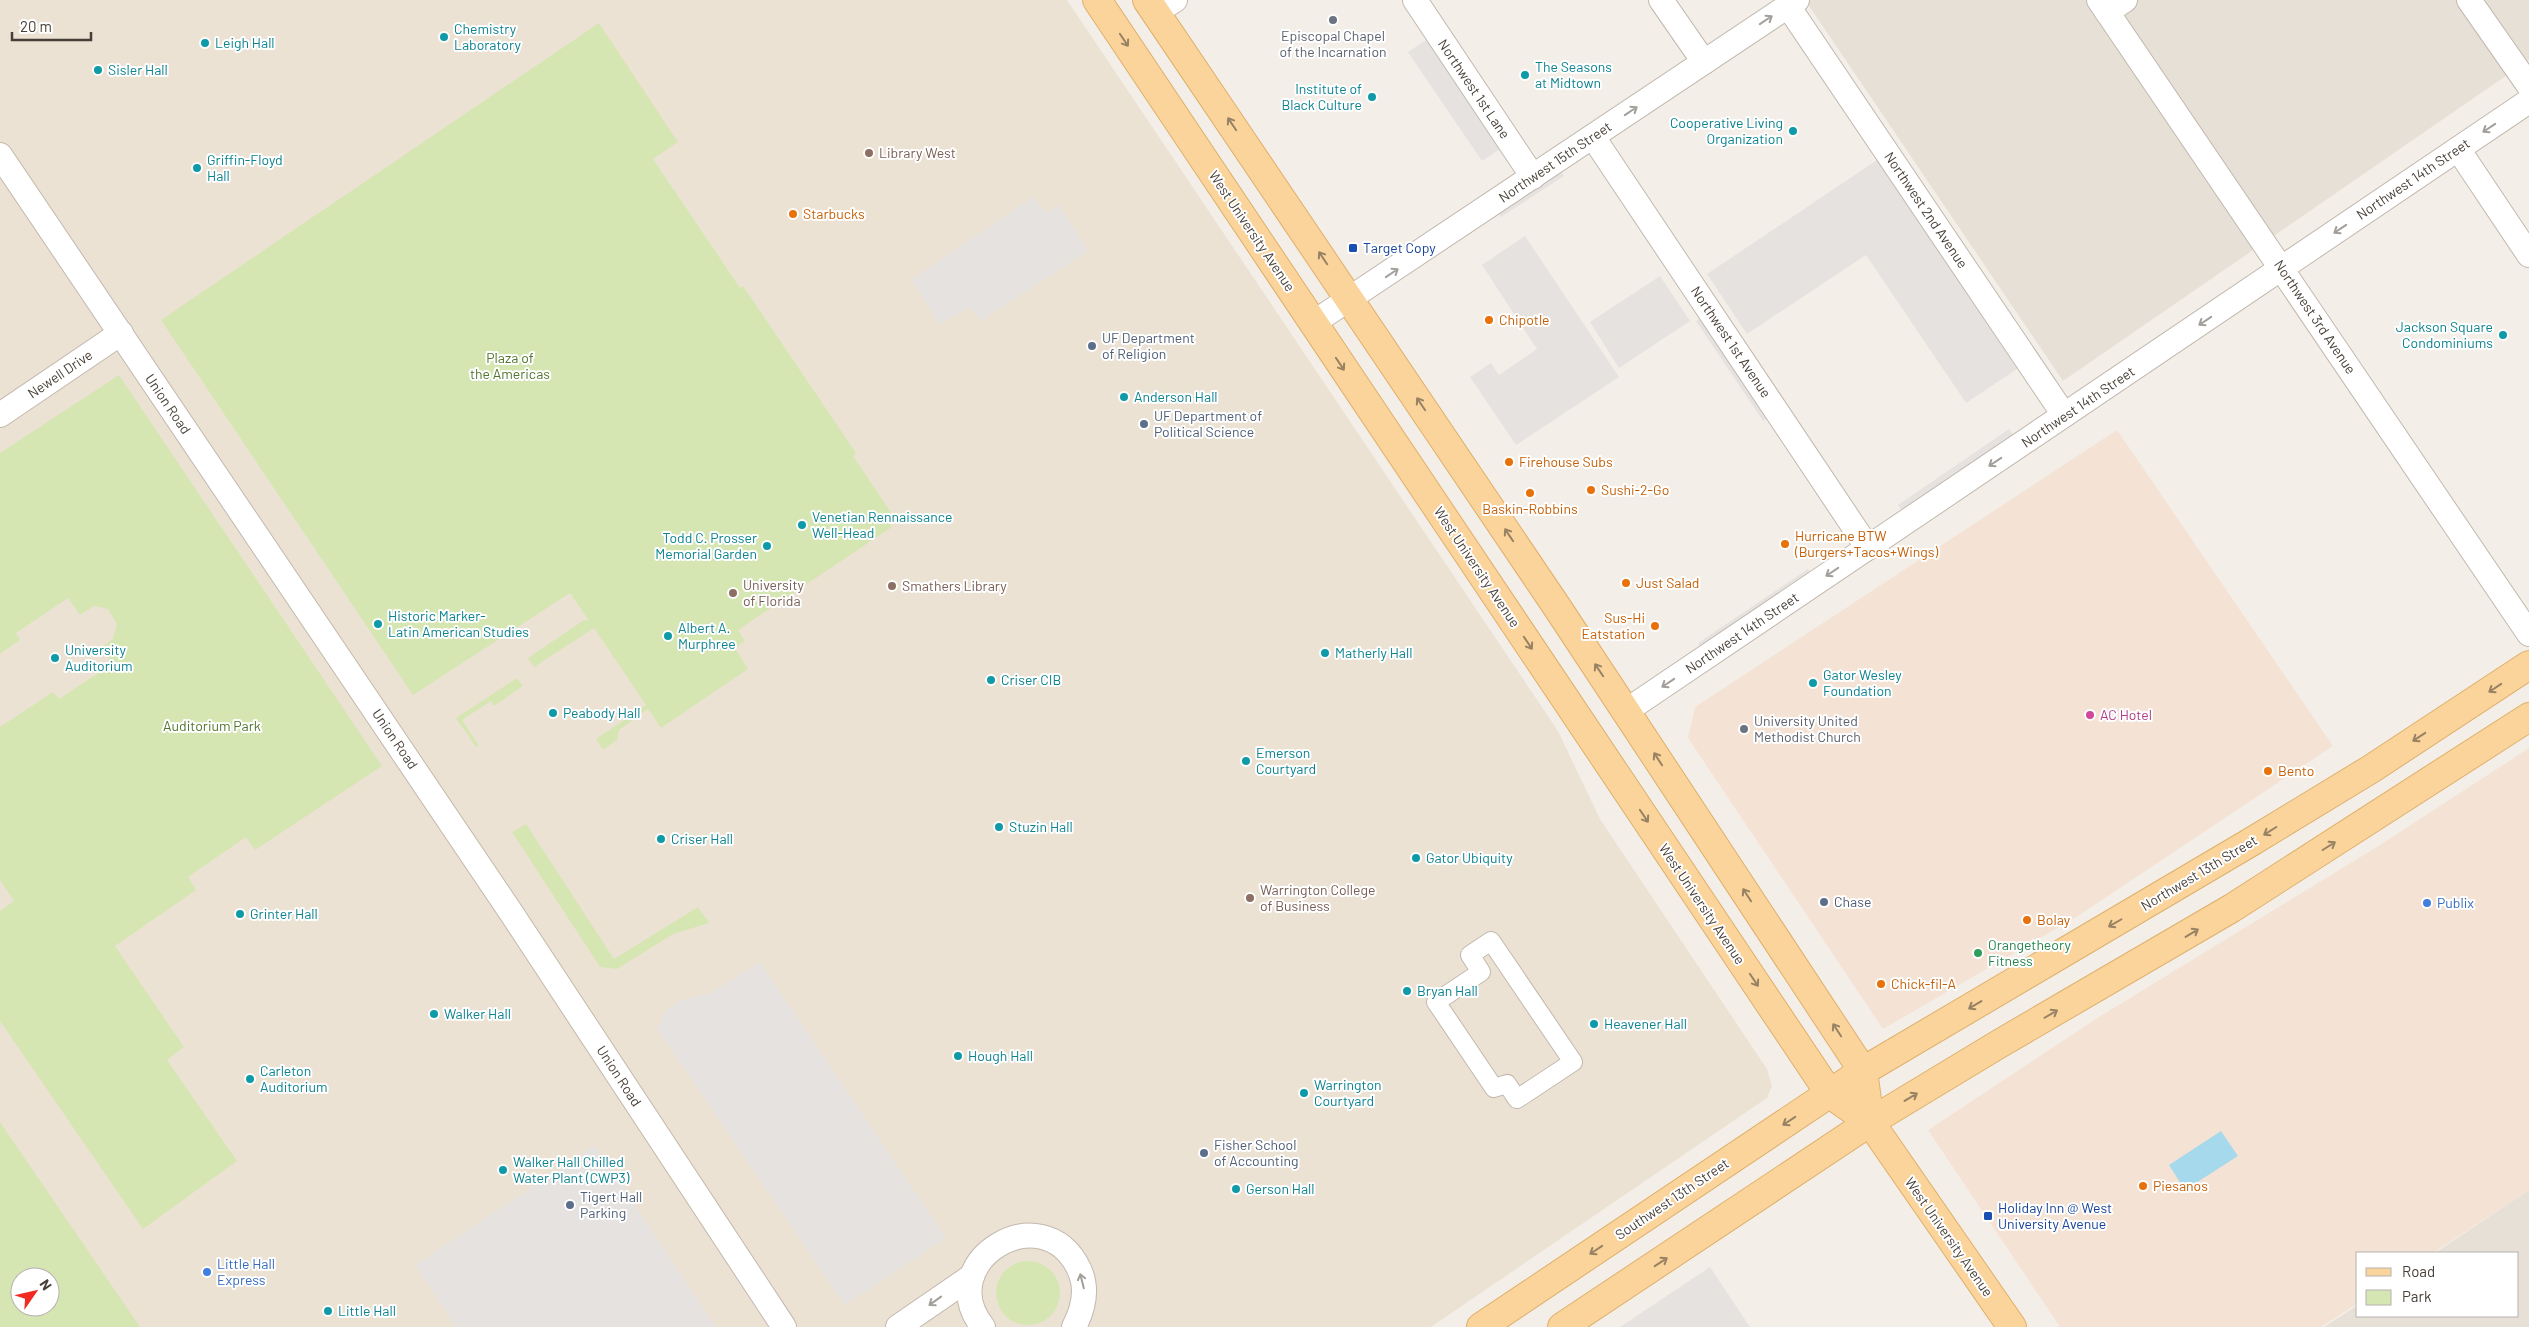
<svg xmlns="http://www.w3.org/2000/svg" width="2529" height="1327" font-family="Barlow,sans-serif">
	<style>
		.residential { fill: #e7e0d7 }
		.commercial { fill: #f4e3d4 }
		.education { fill: #ece2d3; fill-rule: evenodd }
		.green { fill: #d5e6b3; fill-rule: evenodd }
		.parking { fill: #e5e2e0 }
		.water { fill: #a7d9ed }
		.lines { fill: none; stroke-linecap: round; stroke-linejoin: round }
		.pedestrian-casing { stroke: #c2b8ae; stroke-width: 20 }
		.minor-casing { stroke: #c2b8ae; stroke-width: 26 }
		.primary-casing { stroke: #dfaf6b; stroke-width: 30 }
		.pedestrian { stroke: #fff; stroke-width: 18 }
		.minor { stroke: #fff; stroke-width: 24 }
		.primary { stroke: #fad49b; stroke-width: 28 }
		.oneway { stroke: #a39f9b }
		.oneway2 { stroke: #988264 }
		.worship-dot { fill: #6b7280; stroke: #fff; stroke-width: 2 }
		.culture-dot { fill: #0f9aa8; stroke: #fff; stroke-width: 2 }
		.education-dot { fill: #8d6e63; stroke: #fff; stroke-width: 2 }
		.food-dot { fill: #e8710a; stroke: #fff; stroke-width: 2 }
		.transit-dot { fill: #1a4fb4; stroke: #fff; stroke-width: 2 }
		.service-dot { fill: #5c6f8a; stroke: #fff; stroke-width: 2 }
		.hotel-dot { fill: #d1479c; stroke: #fff; stroke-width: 2 }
		.shop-dot { fill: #3f7fe0; stroke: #fff; stroke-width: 2 }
		.leisure-dot { fill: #2e9e5b; stroke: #fff; stroke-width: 2 }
		.labels { text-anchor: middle; stroke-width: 4; stroke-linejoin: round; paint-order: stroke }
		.culture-label { font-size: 14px; fill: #0d838f; stroke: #fff; text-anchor: start }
		.worship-label { font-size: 14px; fill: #5b616d; stroke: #fff }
		.street-label { font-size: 14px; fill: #473f37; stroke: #fff }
		.education-label { font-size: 14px; fill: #785e54; stroke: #fff; text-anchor: start }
		.food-label { font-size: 14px; fill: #c56008; stroke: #fff; text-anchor: start }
		.transit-label { font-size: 14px; fill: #164399; stroke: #fff; text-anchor: start }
		.service-label { font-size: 14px; fill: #4e5e75; stroke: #fff; text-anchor: start }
		.park-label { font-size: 14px; fill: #51762c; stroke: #fff }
		.hotel-label { font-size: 14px; fill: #b23c85; stroke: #fff; text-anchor: start }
		.shop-label { font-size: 14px; fill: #366cbe; stroke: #fff; text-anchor: start }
		.leisure-label { font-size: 14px; fill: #27864d; stroke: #fff; text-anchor: start }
	</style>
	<rect width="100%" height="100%" fill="#f3efe8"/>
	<g class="residential">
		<polygon points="1805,0 2529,0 2529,60 2063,381"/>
		<polygon points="2529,1190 2529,1327 2324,1327 2358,1305 2358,1316 2518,1316 2518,1253 2435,1253"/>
	</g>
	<g class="commercial">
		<polygon points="2117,430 2333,746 2078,916 1883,1029 1688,738 1695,707"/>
		<polygon points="2529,748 2529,1190 2433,1253 2358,1253 2358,1303 2321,1327 2060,1327 1928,1130 2099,1017 2380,845"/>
	</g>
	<path class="education" d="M 0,0 L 1067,0 L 1558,731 L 1600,819 L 1767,1069 L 1772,1086 L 1767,1098 L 1431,1327 L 0,1327 ZM 20,1277 L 50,1277 L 50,1307 L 20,1307 Z"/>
	<g class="green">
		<polygon points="599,23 678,142 653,159 740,288 743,286 856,453 853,456 892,514 886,518 892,527 738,630 745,641 735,648 748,669 661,728 648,709 619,730 617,740 603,750 596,739 646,705 594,628 534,667 528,658 584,620 589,621 570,593 413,695 161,320"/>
		<polygon points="119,375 382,766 255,850 246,837 188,877 196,890 115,946 184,1047 167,1060 237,1161 143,1229 0,1021 0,911 14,901 0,880 0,727 53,692 59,699 112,664 102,647 113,639 117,624 108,609 94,606 80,615 68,598 16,633 20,640 0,654 0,453"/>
		<polygon points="517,678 523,686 494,706 491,701 462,720 479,746 476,747 456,718"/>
		<polygon points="526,824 614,959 698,907 709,923 673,934 617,969 600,967 512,832"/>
		<path d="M 0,1122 L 140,1327 L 0,1327 ZM 20,1277 L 50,1277 L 50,1307 L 20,1307 Z"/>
		<circle cx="1028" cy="1293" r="32"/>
	</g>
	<g class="parking">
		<polygon points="1428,39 1500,149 1482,161 1408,52"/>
		<polygon points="1877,160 2017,369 1966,403 1866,255 1747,334 1707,274"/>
		<polygon points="1559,168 1564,176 1501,217 1496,209"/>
		<polygon points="1033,197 1046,213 1059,205 1088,251 981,321 968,307 940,325 911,280"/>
		<polygon points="1525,236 1619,377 1516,445 1470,377 1491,363 1499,375 1537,349 1482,265"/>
		<polygon points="1660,276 1690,321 1619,368 1590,322"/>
		<polygon points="1704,316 1770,416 1763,421 1696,321"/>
		<polygon points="2009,429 2016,439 1905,515 1898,505"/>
		<polygon points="1808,569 1813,577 1704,652 1698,643"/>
		<polygon points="760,962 946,1238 845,1305 657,1029 665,1012 679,1001 711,993"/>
		<polygon points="595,1145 716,1327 456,1327 415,1265"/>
		<polygon points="1710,1267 1750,1327 1620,1327"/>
	</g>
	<polygon class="water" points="2221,1131 2238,1156 2185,1190 2169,1165"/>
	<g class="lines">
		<g class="pedestrian-casing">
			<polygon id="pedestrian" points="1491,941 1573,1062 1517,1099 1507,1084 1494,1088 1436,1002 1481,972 1470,955"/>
		</g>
		<g class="minor-casing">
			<g id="minor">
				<polyline points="1415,0 1533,177"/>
				<polyline points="1661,0 1704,62"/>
				<polyline points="2099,0 2529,634"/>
				<polyline points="2469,0 2529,86"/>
				<polyline points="1788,6 2064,415"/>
				<polyline points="1156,12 1175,0"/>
				<polyline points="2107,12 2125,0"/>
				<polyline points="1593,137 1868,548"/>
				<polyline points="2458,149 2529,255"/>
				<polyline points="0,155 512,914 784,1327"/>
				<polyline points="1313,323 1797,0"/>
				<polyline points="0,415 121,333"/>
				<polyline points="1626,711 2529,101"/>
				<polyline points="898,1327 972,1276"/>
				<path d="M 983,1327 C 931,1262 1043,1193 1079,1269 C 1088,1288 1084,1308 1074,1327"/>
			</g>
		</g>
		<g class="primary-casing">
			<g id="primary">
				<polyline points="1097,0 1830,1094 1870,1122 2012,1327"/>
				<polyline points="1147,0 1557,607 1863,1071 1870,1122"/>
				<polyline points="1481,1327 1863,1071 2251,842 2371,769 2529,665"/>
				<polyline points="1562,1327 1870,1122 1999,1044 2232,908 2529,717"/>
			</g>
		</g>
		<use href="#pedestrian" class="pedestrian"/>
		<use href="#minor" class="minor"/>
		<use href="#primary" class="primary"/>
	</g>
	<defs><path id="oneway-shaft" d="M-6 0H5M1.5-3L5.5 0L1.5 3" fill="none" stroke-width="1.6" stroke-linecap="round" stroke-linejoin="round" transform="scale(1.25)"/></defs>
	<g class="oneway">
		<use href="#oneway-shaft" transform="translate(1766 20) rotate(-34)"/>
		<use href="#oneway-shaft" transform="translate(1631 111) rotate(-34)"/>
		<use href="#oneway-shaft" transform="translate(2489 128) rotate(146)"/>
		<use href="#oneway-shaft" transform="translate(2340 229) rotate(146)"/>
		<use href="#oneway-shaft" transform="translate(1392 273) rotate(-34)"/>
		<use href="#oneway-shaft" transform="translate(2205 321) rotate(146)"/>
		<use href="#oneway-shaft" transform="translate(1995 462) rotate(146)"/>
		<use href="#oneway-shaft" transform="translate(1832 572) rotate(146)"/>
		<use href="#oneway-shaft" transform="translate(1668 683) rotate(146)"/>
		<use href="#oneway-shaft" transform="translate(1082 1281) rotate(-104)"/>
		<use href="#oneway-shaft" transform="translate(935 1301) rotate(144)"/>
	</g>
	<g class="oneway2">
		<use href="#oneway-shaft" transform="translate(1124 40) rotate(56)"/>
		<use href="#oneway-shaft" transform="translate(1232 124) rotate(-124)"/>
		<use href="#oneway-shaft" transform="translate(1323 258) rotate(-124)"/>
		<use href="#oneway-shaft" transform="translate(1340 364) rotate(56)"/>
		<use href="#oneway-shaft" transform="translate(1421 404) rotate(-124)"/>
		<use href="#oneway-shaft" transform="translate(1509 535) rotate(-124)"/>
		<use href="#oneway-shaft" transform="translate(1528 643) rotate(56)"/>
		<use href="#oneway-shaft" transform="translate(1599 670) rotate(-124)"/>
		<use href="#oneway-shaft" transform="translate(2495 688) rotate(146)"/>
		<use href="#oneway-shaft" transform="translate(2419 737) rotate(147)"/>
		<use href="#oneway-shaft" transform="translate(1658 759) rotate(-123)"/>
		<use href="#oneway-shaft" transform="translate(1644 816) rotate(56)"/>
		<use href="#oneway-shaft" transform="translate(2270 831) rotate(148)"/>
		<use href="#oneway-shaft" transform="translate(2329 846) rotate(-32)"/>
		<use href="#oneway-shaft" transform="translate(1747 895) rotate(-123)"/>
		<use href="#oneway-shaft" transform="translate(2115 923) rotate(150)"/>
		<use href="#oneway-shaft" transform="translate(2192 933) rotate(-31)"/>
		<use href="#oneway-shaft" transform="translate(1754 980) rotate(56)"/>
		<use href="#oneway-shaft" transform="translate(1975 1005) rotate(149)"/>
		<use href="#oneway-shaft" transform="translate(2051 1014) rotate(-30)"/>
		<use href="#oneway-shaft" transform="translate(1837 1030) rotate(-123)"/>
		<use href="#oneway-shaft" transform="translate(1911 1097) rotate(-31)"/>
		<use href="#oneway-shaft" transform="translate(1789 1121) rotate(146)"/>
		<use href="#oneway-shaft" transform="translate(1596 1250) rotate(146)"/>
		<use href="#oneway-shaft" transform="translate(1661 1262) rotate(-33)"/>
	</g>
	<g class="worship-dot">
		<circle cx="1333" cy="20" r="5"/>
		<circle cx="1744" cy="729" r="5"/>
	</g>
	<g class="culture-dot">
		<circle cx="444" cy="37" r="5"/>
		<circle cx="205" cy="43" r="5"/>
		<circle cx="98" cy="70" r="5"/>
		<circle cx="1525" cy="75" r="5"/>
		<circle cx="1372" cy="97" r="5"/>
		<circle cx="1793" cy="131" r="5"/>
		<circle cx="197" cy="168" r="5"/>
		<circle cx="2503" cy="335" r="5"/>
		<circle cx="1124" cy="397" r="5"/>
		<circle cx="802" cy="525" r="5"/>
		<circle cx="767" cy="546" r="5"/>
		<circle cx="378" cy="624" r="5"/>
		<circle cx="668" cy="636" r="5"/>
		<circle cx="1325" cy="653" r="5"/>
		<circle cx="55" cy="658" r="5"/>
		<circle cx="991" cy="680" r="5"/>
		<circle cx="1813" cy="683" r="5"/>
		<circle cx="553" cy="713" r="5"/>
		<circle cx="1246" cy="761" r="5"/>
		<circle cx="999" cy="827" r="5"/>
		<circle cx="661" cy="839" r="5"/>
		<circle cx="1416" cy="858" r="5"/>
		<circle cx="240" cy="914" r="5"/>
		<circle cx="1407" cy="991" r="5"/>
		<circle cx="434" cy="1014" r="5"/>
		<circle cx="1594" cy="1024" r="5"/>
		<circle cx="958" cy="1056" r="5"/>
		<circle cx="250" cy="1079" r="5"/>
		<circle cx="1304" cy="1093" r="5"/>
		<circle cx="503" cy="1170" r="5"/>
		<circle cx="1236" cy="1189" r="5"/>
		<circle cx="328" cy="1311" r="5"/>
	</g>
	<g class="education-dot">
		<circle cx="869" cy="153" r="5"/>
		<circle cx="892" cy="586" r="5"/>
		<circle cx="733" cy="593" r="5"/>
		<circle cx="1250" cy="898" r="5"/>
	</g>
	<g class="food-dot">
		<circle cx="793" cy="214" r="5"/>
		<circle cx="1489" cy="320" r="5"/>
		<circle cx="1509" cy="462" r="5"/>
		<circle cx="1591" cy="490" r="5"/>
		<circle cx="1530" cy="493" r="5"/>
		<circle cx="1785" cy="544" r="5"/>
		<circle cx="1626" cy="583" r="5"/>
		<circle cx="1655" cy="626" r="5"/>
		<circle cx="2268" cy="771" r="5"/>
		<circle cx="2027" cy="920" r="5"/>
		<circle cx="1881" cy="984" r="5"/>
		<circle cx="2143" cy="1186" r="5"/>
	</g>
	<g class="transit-dot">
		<rect x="1348" y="243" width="10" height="10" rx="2.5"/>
		<rect x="1983" y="1211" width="10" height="10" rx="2.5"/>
	</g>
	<g class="service-dot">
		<circle cx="1092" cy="346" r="5"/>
		<circle cx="1144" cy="424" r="5"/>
		<circle cx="1824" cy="902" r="5"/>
		<circle cx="1204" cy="1153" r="5"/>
		<circle cx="570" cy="1205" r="5"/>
	</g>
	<circle class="hotel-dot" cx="2090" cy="715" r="5"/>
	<g class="shop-dot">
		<circle cx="2427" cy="903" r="5"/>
		<circle cx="207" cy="1272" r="5"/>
	</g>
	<circle class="leisure-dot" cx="1978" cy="953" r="5"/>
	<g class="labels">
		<g class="culture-label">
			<text x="454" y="34">Chemistry<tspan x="454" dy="16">Laboratory</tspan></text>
			<text x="215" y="48">Leigh Hall</text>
			<text x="1535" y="72">The Seasons<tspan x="1535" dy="16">at Midtown</tspan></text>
			<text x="108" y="75">Sisler Hall</text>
			<text x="1362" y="94" text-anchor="end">Institute of<tspan x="1362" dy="16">Black Culture</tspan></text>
			<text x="1783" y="128" text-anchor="end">Cooperative Living<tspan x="1783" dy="16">Organization</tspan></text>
			<text x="207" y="165">Griffin-Floyd<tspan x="207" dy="16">Hall</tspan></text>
			<text x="2493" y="332" text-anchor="end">Jackson Square<tspan x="2493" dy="16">Condominiums</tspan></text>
			<text x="1134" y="402">Anderson Hall</text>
			<text x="812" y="522">Venetian Rennaissance<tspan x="812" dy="16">Well-Head</tspan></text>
			<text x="757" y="543" text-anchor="end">Todd C. Prosser<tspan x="757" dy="16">Memorial Garden</tspan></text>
			<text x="388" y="621">Historic Marker-<tspan x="388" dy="16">Latin American Studies</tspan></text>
			<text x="678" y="633">Albert A.<tspan x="678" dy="16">Murphree</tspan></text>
			<text x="65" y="655">University<tspan x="65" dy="16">Auditorium</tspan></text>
			<text x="1335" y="658">Matherly Hall</text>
			<text x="1823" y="680">Gator Wesley<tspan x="1823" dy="16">Foundation</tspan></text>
			<text x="1001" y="685">Criser CIB</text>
			<text x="563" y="718">Peabody Hall</text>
			<text x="1256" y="758">Emerson<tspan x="1256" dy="16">Courtyard</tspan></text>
			<text x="1009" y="832">Stuzin Hall</text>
			<text x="671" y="844">Criser Hall</text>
			<text x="1426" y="863">Gator Ubiquity</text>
			<text x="250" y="919">Grinter Hall</text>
			<text x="1417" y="996">Bryan Hall</text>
			<text x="444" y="1019">Walker Hall</text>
			<text x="1604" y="1029">Heavener Hall</text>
			<text x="968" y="1061">Hough Hall</text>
			<text x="260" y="1076">Carleton<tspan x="260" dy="16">Auditorium</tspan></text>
			<text x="1314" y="1090">Warrington<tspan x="1314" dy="16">Courtyard</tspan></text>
			<text x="513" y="1167">Walker Hall Chilled<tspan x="513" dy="16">Water Plant (CWP3)</tspan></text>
			<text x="1246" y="1194">Gerson Hall</text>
			<text x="338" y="1316">Little Hall</text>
		</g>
		<g class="worship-label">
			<text x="1333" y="41">Episcopal Chapel<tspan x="1333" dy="16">of the Incarnation</tspan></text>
			<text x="1754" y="726" text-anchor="start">University United<tspan x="1754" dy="16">Methodist Church</tspan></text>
		</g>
		<g class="street-label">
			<text transform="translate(1474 89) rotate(56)" y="5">Northwest 1st Lane</text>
			<text transform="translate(1555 162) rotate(-34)" y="5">Northwest 15th Street</text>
			<text transform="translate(2413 179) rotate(-34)" y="5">Northwest 14th Street</text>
			<text transform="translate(1926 210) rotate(56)" y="5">Northwest 2nd Avenue</text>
			<text transform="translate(1252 231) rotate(56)" y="5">West University Avenue</text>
			<text transform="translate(2315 317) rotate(56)" y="5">Northwest 3rd Avenue</text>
			<text transform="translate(1731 342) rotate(56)" y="5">Northwest 1st Avenue</text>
			<text transform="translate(60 374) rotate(-34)" y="5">Newell Drive</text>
			<text transform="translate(168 404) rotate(56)" y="5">Union Road</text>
			<text transform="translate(2078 407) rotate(-34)" y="5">Northwest 14th Street</text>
			<text transform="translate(1477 567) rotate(56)" y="5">West University Avenue</text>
			<text transform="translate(1742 633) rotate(-34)" y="5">Northwest 14th Street</text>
			<text transform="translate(395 739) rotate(56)" y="5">Union Road</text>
			<text transform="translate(2199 873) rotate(-31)" y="5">Northwest 13th Street</text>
			<text transform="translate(1702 904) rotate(56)" y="5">West University Avenue</text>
			<text transform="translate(619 1076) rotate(57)" y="5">Union Road</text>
			<text transform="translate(1672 1199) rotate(-34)" y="5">Southwest 13th Street</text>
			<text transform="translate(1949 1237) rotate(55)" y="5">West University Avenue</text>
		</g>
		<g class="education-label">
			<text x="879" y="158">Library West</text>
			<text x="743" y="590">University<tspan x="743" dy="16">of Florida</tspan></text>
			<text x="902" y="591">Smathers Library</text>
			<text x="1260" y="895">Warrington College<tspan x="1260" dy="16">of Business</tspan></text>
		</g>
		<g class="food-label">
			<text x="803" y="219">Starbucks</text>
			<text x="1499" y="325">Chipotle</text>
			<text x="1519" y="467">Firehouse Subs</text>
			<text x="1601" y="495">Sushi-2-Go</text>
			<text x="1530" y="514" text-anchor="middle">Baskin-Robbins</text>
			<text x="1795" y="541">Hurricane BTW<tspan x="1795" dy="16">(Burgers+Tacos+Wings)</tspan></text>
			<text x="1636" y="588">Just Salad</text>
			<text x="1645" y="623" text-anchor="end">Sus-Hi<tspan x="1645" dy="16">Eatstation</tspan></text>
			<text x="2278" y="776">Bento</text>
			<text x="2037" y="925">Bolay</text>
			<text x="1891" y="989">Chick-fil-A</text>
			<text x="2153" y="1191">Piesanos</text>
		</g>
		<g class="transit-label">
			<text x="1363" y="253">Target Copy</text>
			<text x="1998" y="1213">Holiday Inn @ West<tspan x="1998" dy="16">University Avenue</tspan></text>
		</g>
		<g class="service-label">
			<text x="1102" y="343">UF Department<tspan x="1102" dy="16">of Religion</tspan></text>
			<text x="1154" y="421">UF Department of<tspan x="1154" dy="16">Political Science</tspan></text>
			<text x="1834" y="907">Chase</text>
			<text x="1214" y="1150">Fisher School<tspan x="1214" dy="16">of Accounting</tspan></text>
			<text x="580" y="1202">Tigert Hall<tspan x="580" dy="16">Parking</tspan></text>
		</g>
		<g class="park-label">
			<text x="510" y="363">Plaza of<tspan x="510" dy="16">the Americas</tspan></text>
			<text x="212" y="731">Auditorium Park</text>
		</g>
		<g class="hotel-label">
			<text x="2100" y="720">AC Hotel</text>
		</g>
		<g class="shop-label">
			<text x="2437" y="908">Publix</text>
			<text x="217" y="1269">Little Hall<tspan x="217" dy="16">Express</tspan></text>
		</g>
		<g class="leisure-label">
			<text x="1988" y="950">Orangetheory<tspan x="1988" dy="16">Fitness</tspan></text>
		</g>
	</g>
	<rect x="2356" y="1252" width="162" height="65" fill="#ffffff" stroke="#b5b2af"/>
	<rect x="2366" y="1268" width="25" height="8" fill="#fad49b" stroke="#b5b2af"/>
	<text x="2402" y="1277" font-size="15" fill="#473f37">Road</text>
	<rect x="2366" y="1290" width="25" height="15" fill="#d5e6b3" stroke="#b5b2af"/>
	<text x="2402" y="1302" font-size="15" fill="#473f37">Park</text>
	<g transform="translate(35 1292) rotate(56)"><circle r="24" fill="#ffffff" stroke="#b5b2af"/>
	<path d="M0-4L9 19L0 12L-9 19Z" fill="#f12a22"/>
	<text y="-8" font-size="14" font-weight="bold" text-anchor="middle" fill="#473f37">N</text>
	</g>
	<path d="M12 32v8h79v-8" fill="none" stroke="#473f37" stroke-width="2.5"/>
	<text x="20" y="32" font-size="15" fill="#473f37" stroke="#ffffff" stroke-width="4" paint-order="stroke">20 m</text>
</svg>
